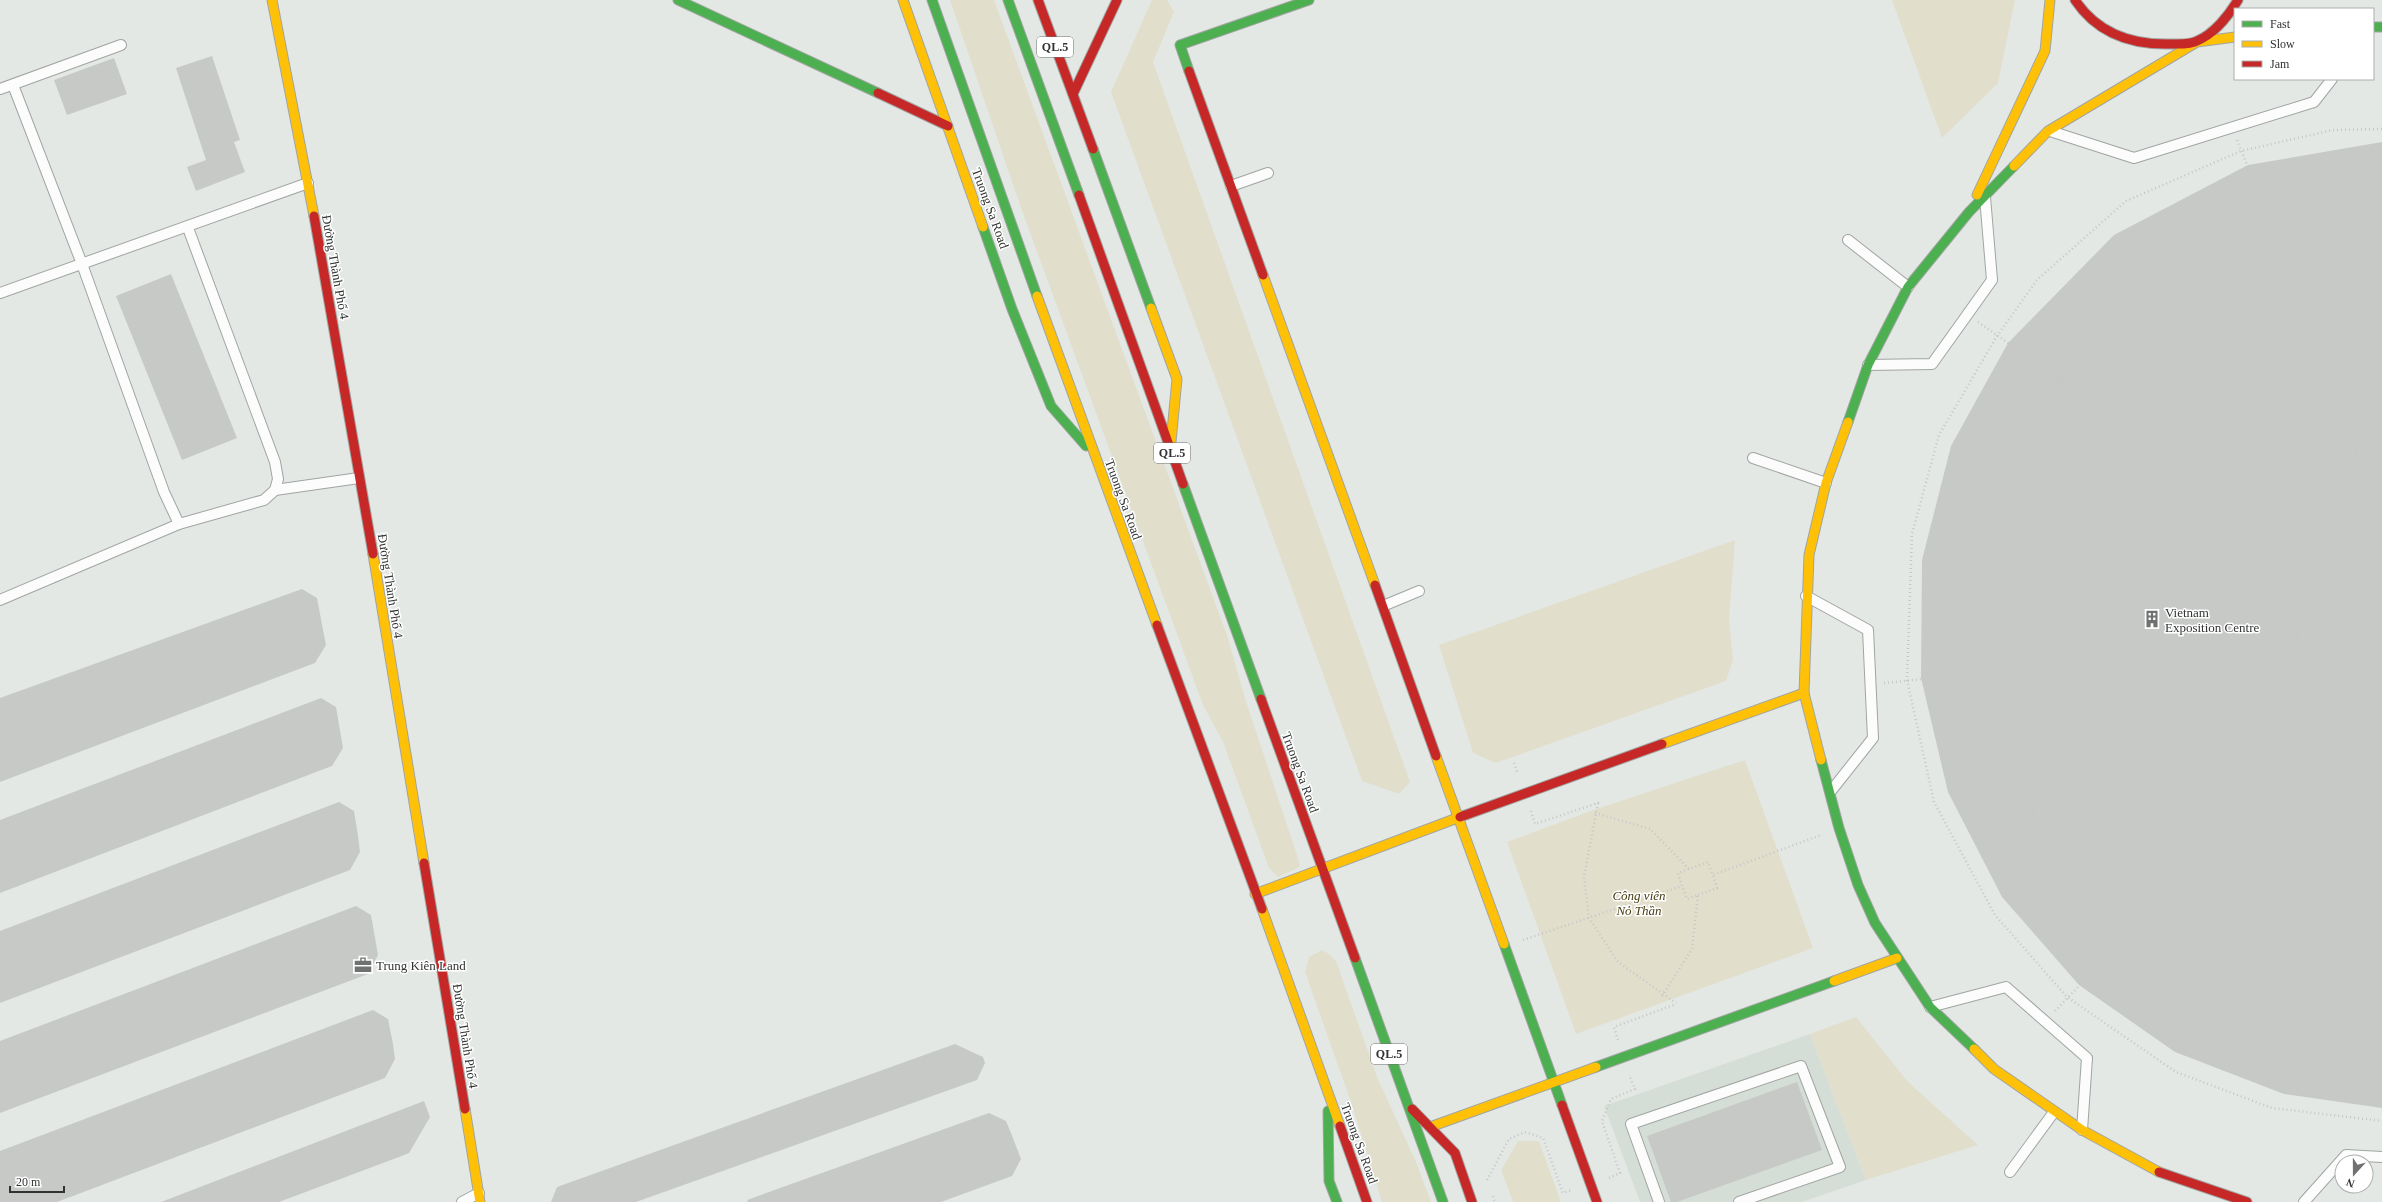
<svg xmlns="http://www.w3.org/2000/svg" width="2382" height="1202" font-family="Georgia,serif">
	<style>
		.built { fill: #d4ded7 }
		.green { fill: #e1dfcc }
		.building { fill: #c7c9c6 }
		.lines { fill: none; stroke-linecap: round; stroke-linejoin: round }
		.lane-casing { stroke: #a1a5a2; stroke-width: 12 }
		.fast-casing { stroke: #a1a5a2; stroke-width: 11 }
		.slow-casing { stroke: #a1a5a2; stroke-width: 11 }
		.jam-casing { stroke: #a1a5a2; stroke-width: 11 }
		.path { stroke: #c6c6c6; stroke-width: 2.5; stroke-dasharray: 1 3; stroke-linecap: butt }
		.lane { stroke: #fbfcfb; stroke-width: 10 }
		.fast { stroke: #4caf50; stroke-width: 9 }
		.slow { stroke: #ffc107; stroke-width: 9 }
		.jam { stroke: #c62828; stroke-width: 9 }
		.labels { text-anchor: middle; stroke-width: 3; stroke-linejoin: round; paint-order: stroke }
		.shield { fill: #fff; stroke: #6e706f; stroke-width: 1 }
		.shield-label { font-size: 12px; font-weight: bold; fill: #303331 }
		.street-label { font-size: 13px; fill: #303331; stroke: #fff }
		.poi-label { font-size: 13px; fill: #303331; stroke: #fff; text-anchor: start }
		.park-label { font-size: 13px; font-style: italic; fill: #453c10; stroke: #fff }
	</style>
	<rect width="100%" height="100%" fill="#e4e8e5"/>
	<polygon class="built" points="1810,1034 1866,1180 1802,1202 1640,1202 1604,1106"/>
	<g class="green">
		<polygon points="950,0 994,0 1228,638 1244,695 1298,858 1300,867 1278,877 1269,868 1223,742 1203,705 1021,208"/>
		<polygon points="1152,0 1167,0 1174,12 1153,62 1410,782 1399,794 1362,781 1111,92"/>
		<polygon points="1892,0 2015,0 1998,83 1942,138"/>
		<polygon points="1735,540 1729,619 1733,660 1726,681 1496,763 1473,753 1439,645"/>
		<polygon points="1745,760 1813,948 1576,1034 1507,842 1596,809"/>
		<polygon points="1322,950 1329,954 1336,961 1377,1077 1416,1162 1431,1202 1382,1202 1352,1105 1305,972 1309,957"/>
		<polygon points="1856,1017 1908,1082 1978,1145 1866,1180 1810,1034"/>
		<polygon points="1518,1141 1539,1141 1561,1202 1513,1202 1501,1170"/>
	</g>
	<g class="building">
		<polygon points="212,56 240,140 234,142 245,172 196,191 187,167 206,160 176,68"/>
		<polygon points="114,58 127,94 67,115 54,80"/>
		<polygon points="2382,142 2382,1108 2284,1094 2175,1052 2079,985 2002,897 1948,792 1921,678 1922,560 1951,446 2008,343 2114,235 2248,165"/>
		<polygon points="171,274 237,438 182,460 116,296"/>
		<polygon points="302,589 317,598 323,630 326,645 315,663 0,782 0,698"/>
		<polygon points="321,698 336,707 343,748 332,766 0,893 0,820"/>
		<polygon points="339,802 354,811 358,836 360,852 350,870 0,1003 0,931"/>
		<polygon points="356,906 371,915 378,955 368,974 0,1113 0,1041"/>
		<polygon points="373,1010 388,1019 393,1044 395,1059 385,1078 57,1202 0,1202 0,1151"/>
		<polygon points="955,1044 983,1057 985,1063 977,1080 636,1202 551,1202 557,1187"/>
		<polygon points="1797,1082 1822,1150 1677,1202 1671,1202 1647,1136"/>
		<polygon points="424,1101 430,1117 409,1153 399,1157 279,1202 161,1202"/>
		<polygon points="989,1113 1006,1121 1011,1133 1021,1159 1012,1176 941,1202 748,1202 747,1200"/>
	</g>
	<g class="lines">
		<g class="lane-casing">
			<g id="lane">
				<polyline points="0,89 121,45"/>
				<polyline points="2050,131 2134,158 2314,102 2332,79"/>
				<polyline points="1231,186 1268,173"/>
				<polyline points="1848,240 1908,287"/>
				<polyline points="0,293 308,183"/>
				<polyline points="1868,365 1932,364 1992,280 1985,197"/>
				<polyline points="1753,458 1826,483"/>
				<polyline points="275,490 359,478"/>
				<polyline points="179,524 264,500 275,490 278,479 275,462 188,228"/>
				<polyline points="1806,596 1868,630 1873,738 1831,791"/>
				<polyline points="0,600 179,524 164,492 82,264 13,85"/>
				<polyline points="1383,606 1419,591"/>
				<polyline points="1930,1007 2006,987 2087,1058 2082,1130"/>
				<polyline points="2010,1172 2054,1112"/>
				<polyline points="462,1202 479,1193"/>
				<polyline points="1659,1202 1631,1124 1801,1066 1840,1167 1739,1202"/>
				<polyline points="2304,1202 2346,1155 2382,1157"/>
			</g>
		</g>
		<g class="fast-casing">
			<g id="fast">
				<polyline points="678,0 878,93"/>
				<polyline points="932,0 1037,296"/>
				<polyline points="1008,0 1079,195"/>
				<polyline points="2373,27 2382,27"/>
				<polyline points="1189,71 1180,45 1309,0"/>
				<polyline points="1093,149 1151,308"/>
				<polyline points="983,227 1012,309 1051,406 1086,446"/>
				<polyline points="1848,422 1868,365 1908,287 1969,212 2014,166"/>
				<polyline points="1183,484 1261,699"/>
				<polyline points="1821,760 1839,828 1858,885 1875,923 1930,1007 1974,1049"/>
				<polyline points="1504,944 1562,1105"/>
				<polyline points="1355,958 1443,1202"/>
				<polyline points="1596,1067 1834,981"/>
				<polyline points="1328,1111 1329,1181 1337,1202"/>
			</g>
		</g>
		<g class="slow-casing">
			<g id="slow">
				<polyline points="272,0 314,216"/>
				<polyline points="903,0 983,227"/>
				<polyline points="2014,166 2048,131 2197,42 2235,37"/>
				<polyline points="1977,195 2045,51 2050,0"/>
				<polyline points="1263,275 1375,585"/>
				<polyline points="1037,296 1157,625"/>
				<polyline points="1151,308 1177,379 1171,442"/>
				<polyline points="373,554 424,863"/>
				<polyline points="1662,744 1804,693"/>
				<polyline points="1436,756 1504,944"/>
				<polyline points="1821,760 1804,693 1809,555 1826,483 1848,422"/>
				<polyline points="1255,894 1460,817"/>
				<polyline points="1262,909 1340,1126"/>
				<polyline points="1834,981 1897,958"/>
				<polyline points="1974,1049 1994,1069 2082,1130 2159,1172"/>
				<polyline points="465,1109 480,1202"/>
				<polyline points="1430,1127 1596,1067"/>
			</g>
		</g>
		<g class="jam-casing">
			<g id="jam">
				<polyline points="1038,0 1093,149"/>
				<path d="M 2075,0 C 2097,33 2131,45 2170,44 C 2178,44 2190,45 2197,41 C 2214,34 2229,15 2238,0"/>
				<polyline points="1189,71 1263,275"/>
				<polyline points="878,93 948,126"/>
				<polyline points="1073,94 1117,0"/>
				<polyline points="1079,195 1183,484"/>
				<polyline points="314,216 373,554"/>
				<polyline points="1375,585 1436,756"/>
				<polyline points="1157,625 1262,909"/>
				<polyline points="1261,699 1355,958"/>
				<polyline points="1460,817 1662,744"/>
				<polyline points="424,863 465,1109"/>
				<polyline points="1562,1105 1597,1202"/>
				<polyline points="1412,1109 1455,1153 1472,1202"/>
				<polyline points="1340,1126 1367,1202"/>
				<polyline points="2159,1172 2247,1202"/>
			</g>
		</g>
		<g class="path">
			<polyline points="2382,129 2333,130 2241,151 2126,201 2037,280 1997,336 1939,435 1912,534 1907,680 1934,802 1995,915 2067,997 2176,1072 2272,1108 2382,1121"/>
			<polyline points="2237,140 2272,226 2376,508"/>
			<polyline points="2382,206 2272,226 2155,286 2063,379 2014,469 1989,568 1988,670 2012,769 2059,860 2127,936 2210,994 2304,1030 2382,1040"/>
			<polyline points="1978,322 2314,556"/>
			<path d="M 2382,507 C 2373,509 2365,514 2357,518 C 2279,559 2274,677 2355,718 C 2363,722 2372,729 2382,730"/>
			<polyline points="1884,683 2298,641"/>
			<polyline points="1514,763 1518,774"/>
			<polyline points="1531,811 1535,824 1598,803 1584,877 1589,918 1618,962 1676,1003"/>
			<polyline points="1595,813 1650,829 1689,869"/>
			<polyline points="1698,895 1717,888 1713,875"/>
			<polyline points="1523,940 1682,886 1678,873 1708,862 1713,875 1821,835"/>
			<polyline points="1662,996 1692,949 1698,895 1687,899 1682,886"/>
			<polyline points="2055,1011 2342,711"/>
			<polyline points="1618,1040 1614,1027 1676,1004"/>
			<polyline points="1609,1178 1620,1173 1602,1121 1611,1099 1635,1089 1629,1075"/>
			<polyline points="1487,1180 1509,1139 1525,1132 1543,1138 1563,1193 1572,1190"/>
			<polyline points="1493,1196 1495,1202"/>
		</g>
		<use href="#lane" class="lane"/>
		<use href="#fast" class="fast"/>
		<use href="#slow" class="slow"/>
		<use href="#jam" class="jam"/>
	</g>
	<defs>
		<g id="building-bare" transform="scale(1.38)"><path d="M-4-6H4V6H1V3H-1V6H-4ZM-2.5-4.3h1.7v1.8h-1.7ZM.8-4.3h1.7v1.8H.8ZM-2.5-1h1.7V.8h-1.7ZM.8-1h1.7V.8H.8Z" fill="#6f7270" stroke="#fff" stroke-width="2.5" paint-order="stroke"/></g>
		<g id="office-bare" transform="scale(1.38)"><path d="M-6-3h4V-5.5h4V-3h4V5H-6ZM-1-4.5V-3h2v-1.5ZM-6 0V1H6V0Z" fill="#6f7270" stroke="#fff" stroke-width="2.5" paint-order="stroke"/></g>
	</defs>
	<g fill-rule="evenodd">
		<use href="#building-bare" x="2152" y="619"/>
		<use href="#office-bare" x="363" y="965"/>
	</g>
	<g class="labels">
		<g class="shield">
			<rect x="1037" y="37" width="36" height="20" rx="3"/>
			<rect x="1154" y="443" width="36" height="20" rx="3"/>
			<rect x="1371" y="1044" width="36" height="20" rx="3"/>
		</g>
		<g class="shield-label">
			<text x="1055" y="51">QL.5</text>
			<text x="1172" y="457">QL.5</text>
			<text x="1389" y="1058">QL.5</text>
		</g>
		<g class="street-label">
			<text transform="translate(991 208) rotate(70)" y="5">Truong Sa Road</text>
			<text transform="translate(336 267) rotate(80)" y="5">Đường Thành Phố 4</text>
			<text transform="translate(1124 499) rotate(70)" y="5">Truong Sa Road</text>
			<text transform="translate(391 586) rotate(81)" y="5">Đường Thành Phố 4</text>
			<text transform="translate(1301 772) rotate(70)" y="5">Truong Sa Road</text>
			<text transform="translate(466 1036) rotate(81)" y="5">Đường Thành Phố 4</text>
			<text transform="translate(1360 1143) rotate(70)" y="5">Truong Sa Road</text>
		</g>
		<g class="poi-label">
			<text x="2165" y="617">Vietnam<tspan x="2165" dy="15">Exposition Centre</tspan></text>
			<text x="376" y="970">Trung Kiên Land</text>
		</g>
		<g class="park-label">
			<text x="1639" y="900">Công viên<tspan x="1639" dy="15">Nỏ Thần</tspan></text>
		</g>
	</g>
	<rect x="2234" y="8" width="140" height="72" fill="#ffffff" stroke="#acadad"/>
	<rect x="2242" y="21" width="20" height="6" fill="#4caf50" stroke="#acadad"/>
	<text x="2270" y="28" font-size="12" fill="#303331">Fast</text>
	<rect x="2242" y="41" width="20" height="6" fill="#ffc107" stroke="#acadad"/>
	<text x="2270" y="48" font-size="12" fill="#303331">Slow</text>
	<rect x="2242" y="61" width="20" height="6" fill="#c62828" stroke="#acadad"/>
	<text x="2270" y="68" font-size="12" fill="#303331">Jam</text>
	<g transform="translate(2354 1174) rotate(201)"><circle r="19" fill="#ffffff" stroke="#acadad"/>
	<path d="M0-3L7 15L0 10L-7 15Z" fill="#6f7270"/>
	<text y="-6" font-size="11" font-weight="bold" text-anchor="middle" fill="#303331">N</text>
	</g>
	<path d="M10 1186v6h54v-6" fill="none" stroke="#303331" stroke-width="2"/>
	<text x="16" y="1186" font-size="12" fill="#303331" stroke="#ffffff" stroke-width="3" paint-order="stroke">20 m</text>
</svg>
